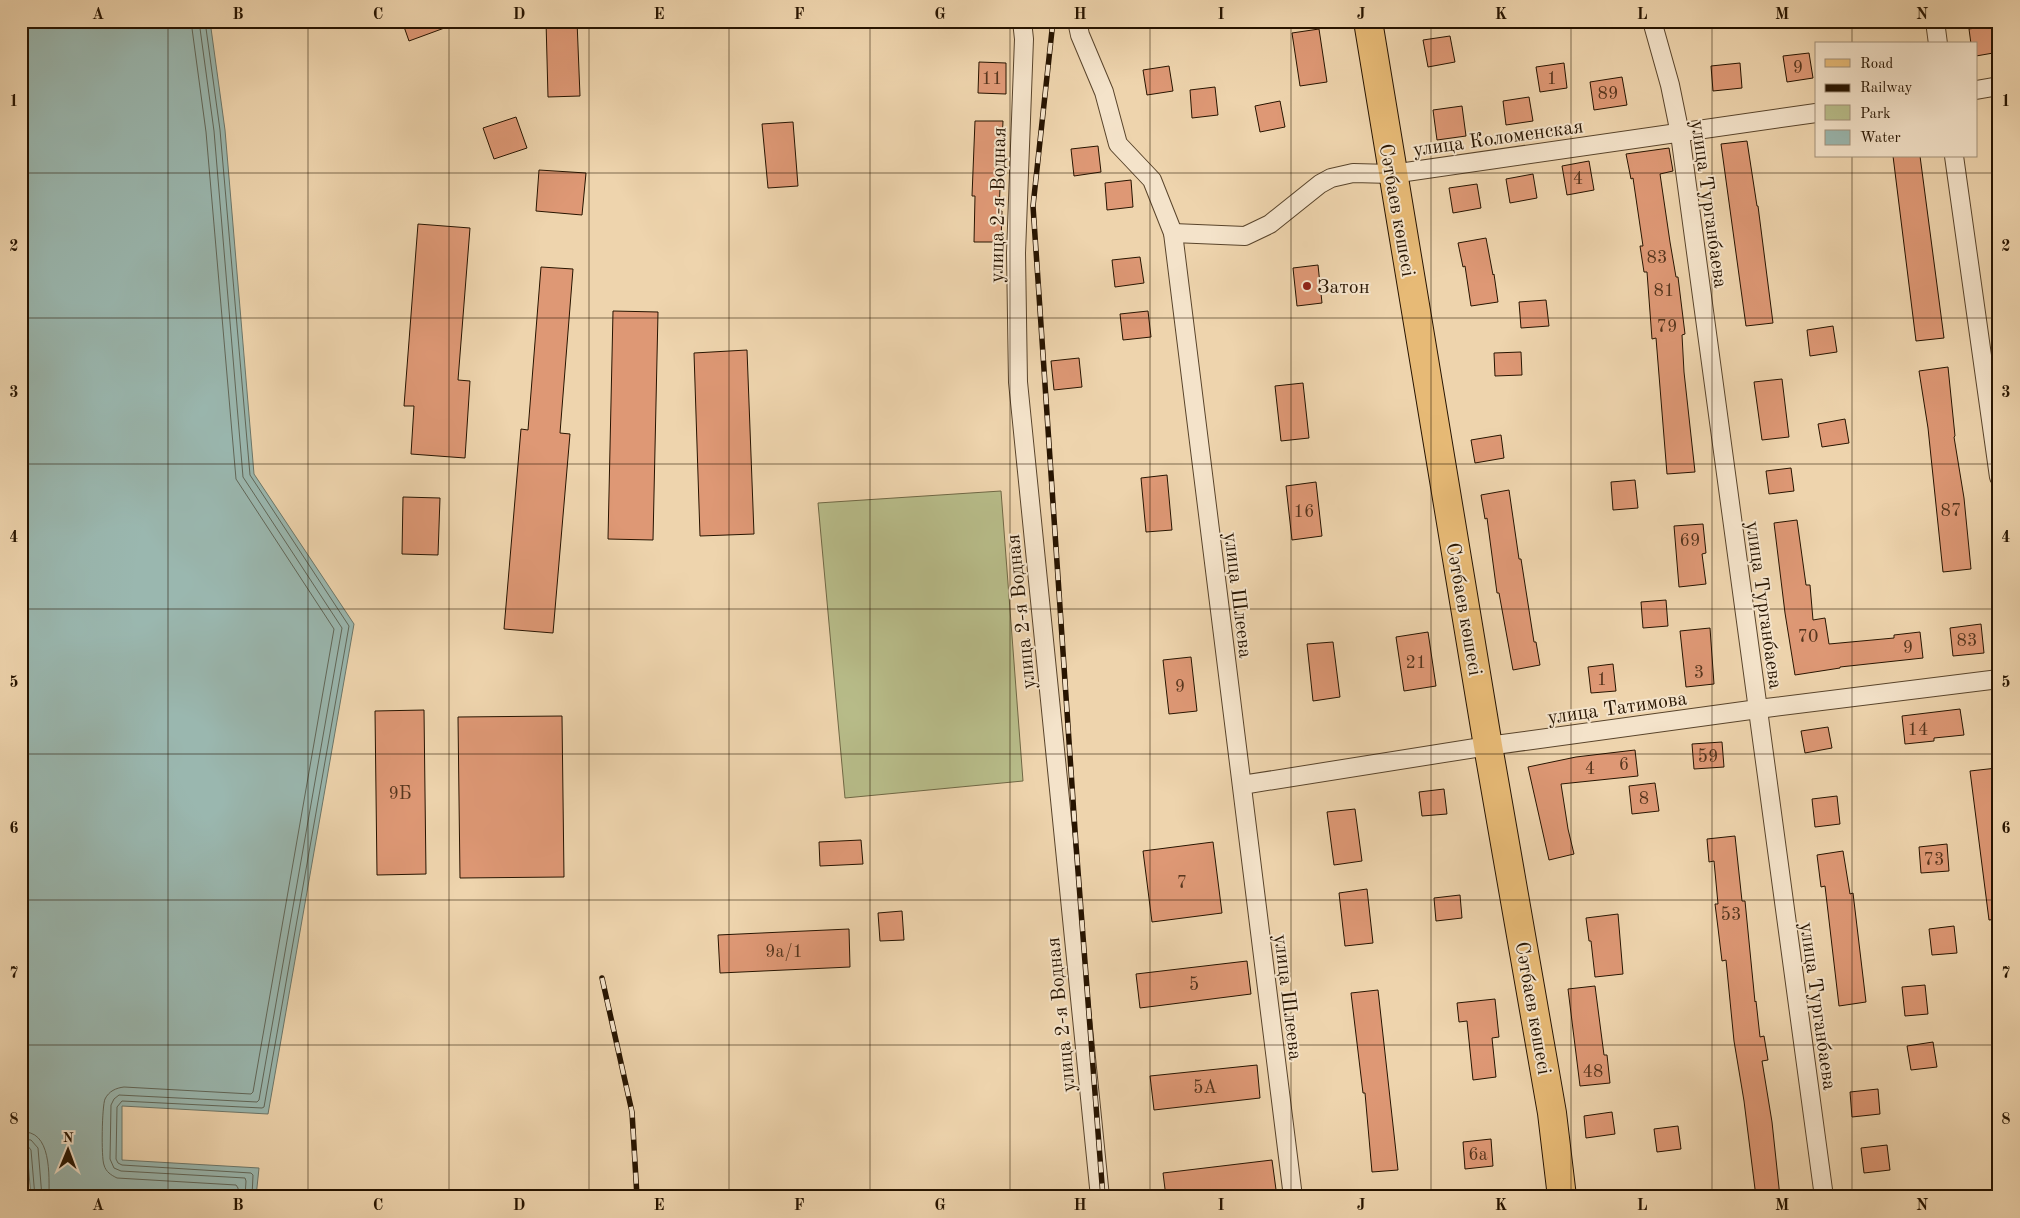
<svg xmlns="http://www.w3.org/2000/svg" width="2020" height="1218" font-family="'Old Standard TT',serif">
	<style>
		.green { fill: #b8bd8a; stroke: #706845 }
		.water { fill: #9ab7af; stroke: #6c7669 }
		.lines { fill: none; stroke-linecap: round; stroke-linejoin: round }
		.shore { stroke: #606658; stroke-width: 1 }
		.building { fill: #de9875; stroke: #271400 }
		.minor-casing { stroke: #59442b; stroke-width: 20 }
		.primary-casing { stroke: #271400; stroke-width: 30 }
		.minor { stroke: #f4e3ca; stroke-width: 18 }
		.primary { stroke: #e7ba76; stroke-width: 28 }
		.rail-casing { stroke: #271400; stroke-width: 5.5 }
		.rail { stroke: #f4e3ca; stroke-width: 4; stroke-dasharray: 11; stroke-linecap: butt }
		.grid { fill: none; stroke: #271400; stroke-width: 1; stroke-opacity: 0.55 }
		.poi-dot { fill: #8f2418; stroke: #f4e3ca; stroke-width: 2 }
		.labels { text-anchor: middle; stroke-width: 4; stroke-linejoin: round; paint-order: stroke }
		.number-label { font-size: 18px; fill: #55351d }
		.street-label { font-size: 20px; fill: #271400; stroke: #f4e3ca }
		.poi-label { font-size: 20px; fill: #271400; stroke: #f4e3ca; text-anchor: start }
		.neatline { fill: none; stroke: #271400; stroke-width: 2 }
		.grid-label { font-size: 16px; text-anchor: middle; font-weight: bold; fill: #271400 }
	</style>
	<rect width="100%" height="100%" fill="#eed4ad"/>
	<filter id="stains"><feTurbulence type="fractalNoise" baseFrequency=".004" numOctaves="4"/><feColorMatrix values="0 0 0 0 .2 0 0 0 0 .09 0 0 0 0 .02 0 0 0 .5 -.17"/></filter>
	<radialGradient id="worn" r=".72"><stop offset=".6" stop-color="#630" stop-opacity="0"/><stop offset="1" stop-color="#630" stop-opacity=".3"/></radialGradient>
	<polygon class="green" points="1001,491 1023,781 845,798 818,503"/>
	<polygon class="water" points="21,21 210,21 225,130 254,474 354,624 268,1114 122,1106 122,1160 259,1168 256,1197 31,1197 27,1150 21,1151"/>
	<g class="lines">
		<g class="shore">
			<path d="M 191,21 L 206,132 L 236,479 L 334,629 L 253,1092 L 251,1094 L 124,1087 C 116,1088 109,1091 105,1099 C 102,1106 101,1157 104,1165 C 106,1172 111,1175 117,1178 L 236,1185 L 238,1188 L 238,1197"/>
			<polyline points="199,21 214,131 243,477 342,628 259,1100 257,1102 119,1095 114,1099 111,1105 110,1159 114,1168 121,1171 245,1178 246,1181 245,1197"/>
			<polyline points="205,21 220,130 250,475 349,626 264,1107 262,1108 122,1101 117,1107 116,1159 118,1163 122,1165 251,1173 253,1175 252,1197"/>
			<path d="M 21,1132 C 52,1129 49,1176 49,1197"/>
			<polyline points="21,1139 31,1140 38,1148 42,1197"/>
			<polyline points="21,1146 27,1145 31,1150 35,1197"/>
		</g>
	</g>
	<g class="building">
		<polygon points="402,21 457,21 458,23 409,41"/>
		<polygon points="546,21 577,21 580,96 548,97"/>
		<polygon points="1995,25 1999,52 1976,56 1976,44 1971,44 1969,29"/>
		<polygon points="1319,29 1327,82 1300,86 1292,33"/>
		<polygon points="1450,36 1455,62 1428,67 1423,40"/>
		<polygon points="1809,53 1813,78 1787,82 1783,56"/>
		<polygon points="979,62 1006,63 1006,94 978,93"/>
		<polygon points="1564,63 1567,88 1540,92 1536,67"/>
		<polygon points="1740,63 1742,88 1713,91 1711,66"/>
		<polygon points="1169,66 1173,91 1147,95 1143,70"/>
		<polygon points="1622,77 1627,105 1594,110 1590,82"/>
		<polygon points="1215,87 1218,115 1192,118 1190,90"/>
		<polygon points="1529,97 1533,121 1506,125 1503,101"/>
		<polygon points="1280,101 1285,127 1260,132 1255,106"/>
		<polygon points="1462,106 1466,136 1437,140 1433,110"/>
		<polygon points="516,117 527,148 494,159 483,128"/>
		<polygon points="975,121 1003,121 999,211 1002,211 1001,242 974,242 975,196 972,196"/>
		<polygon points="793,122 798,186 768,188 762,124"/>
		<polygon points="1747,141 1757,206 1758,206 1773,323 1746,326 1721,144"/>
		<polygon points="1098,146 1101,172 1074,176 1071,149"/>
		<polygon points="1669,148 1673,171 1660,174 1670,242 1676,277 1678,277 1685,334 1682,335 1684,372 1695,472 1667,474 1656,338 1652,339 1647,272 1644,272 1640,246 1643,246 1633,178 1631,179 1626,154"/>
		<polygon points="1893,156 1920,156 1944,338 1916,341"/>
		<polygon points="1589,161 1594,190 1567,195 1562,166"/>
		<polygon points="539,170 586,173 582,215 536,211"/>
		<polygon points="1533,174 1537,198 1510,203 1506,179"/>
		<polygon points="1131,180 1133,207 1107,210 1105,183"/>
		<polygon points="1477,184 1481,208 1453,213 1449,188"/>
		<polygon points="418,224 470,228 458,380 470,381 465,458 411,454 414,406 404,406"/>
		<polygon points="1486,238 1493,275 1494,274 1498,302 1471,306 1465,266 1463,267 1458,243"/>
		<polygon points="1140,257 1144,283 1115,287 1112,260"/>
		<polygon points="1318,265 1322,303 1297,306 1293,268"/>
		<polygon points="541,267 573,269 560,433 570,434 553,633 504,629 521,429 528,430"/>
		<polygon points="1546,300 1549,326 1521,328 1519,302"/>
		<polygon points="613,311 658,312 653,540 608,539"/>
		<polygon points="1148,311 1151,337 1123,340 1120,314"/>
		<polygon points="1833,326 1837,352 1810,356 1807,330"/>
		<polygon points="747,350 754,534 700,536 694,353"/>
		<polygon points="1521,352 1522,375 1495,376 1494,353"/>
		<polygon points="1079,358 1082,387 1054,390 1051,361"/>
		<polygon points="1948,367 1955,436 1954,437 1964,498 1971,569 1943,572 1928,428 1919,371"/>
		<polygon points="1782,379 1789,437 1762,440 1754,382"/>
		<polygon points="1303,383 1309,438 1281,441 1275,386"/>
		<polygon points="1845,419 1849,443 1822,447 1818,424"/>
		<polygon points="1501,435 1504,458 1475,463 1471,440"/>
		<polygon points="1791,468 1794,491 1769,494 1766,471"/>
		<polygon points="1167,475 1172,530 1146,532 1141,478"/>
		<polygon points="1635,480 1638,508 1613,510 1611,482"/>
		<polygon points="1316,482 1322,536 1292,540 1286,486"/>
		<polygon points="1509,490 1519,559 1521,559 1534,642 1536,642 1540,665 1513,670 1499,593 1497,593 1487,518 1485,519 1481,495"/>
		<polygon points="403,497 440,498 438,555 402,554"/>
		<polygon points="1797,520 1806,585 1810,585 1813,620 1825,618 1829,644 1894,638 1894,635 1920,632 1923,658 1840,667 1840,668 1795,675 1785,613 1774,523"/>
		<polygon points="1703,524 1706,553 1702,554 1706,584 1679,587 1674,526"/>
		<polygon points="1666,600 1668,626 1643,628 1641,602"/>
		<polygon points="1981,624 1984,653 1953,656 1950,628"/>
		<polygon points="1710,628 1714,684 1686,687 1680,631"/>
		<polygon points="1428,632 1436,686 1404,691 1396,637"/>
		<polygon points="1333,642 1340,697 1313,701 1307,644"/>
		<polygon points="1191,657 1197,711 1169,714 1163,660"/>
		<polygon points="1613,664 1616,691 1591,693 1588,667"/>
		<polygon points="1960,709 1964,735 1934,738 1934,741 1905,744 1902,716"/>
		<polygon points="424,710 426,874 377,875 375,711"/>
		<polygon points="562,716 564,877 460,878 458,717"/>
		<polygon points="1828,727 1832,748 1805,753 1801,731"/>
		<polygon points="1722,742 1724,767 1694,769 1692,744"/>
		<polygon points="1635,750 1638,776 1561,784 1568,829 1574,854 1549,860 1528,767 1576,757"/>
		<polygon points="1997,768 1999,919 1989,920 1970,771"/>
		<polygon points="1655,783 1659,811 1632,814 1629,786"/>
		<polygon points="1444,789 1447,814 1422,816 1419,792"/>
		<polygon points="1837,796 1840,824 1815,827 1812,799"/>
		<polygon points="1355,809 1362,861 1334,865 1327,812"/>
		<polygon points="1735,836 1742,901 1745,901 1755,1002 1756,1001 1760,1037 1764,1036 1768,1060 1762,1061 1772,1122 1780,1197 1756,1197 1744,1101 1734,1041 1726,960 1722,961 1718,928 1715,904 1718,904 1714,861 1709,862 1707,839"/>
		<polygon points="861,840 863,864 820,866 819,842"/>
		<polygon points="1213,842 1222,913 1152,922 1143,851"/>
		<polygon points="1947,844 1949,871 1921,873 1919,847"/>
		<polygon points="1843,851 1850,894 1853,893 1866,1002 1839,1006 1825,886 1821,887 1817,855"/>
		<polygon points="1367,889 1373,943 1345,946 1339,893"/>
		<polygon points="1460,895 1462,918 1436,921 1434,898"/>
		<polygon points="902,911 904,940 880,941 878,913"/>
		<polygon points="1618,914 1623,974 1595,977 1591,941 1589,941 1586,918"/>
		<polygon points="1954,926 1957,953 1932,955 1929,929"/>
		<polygon points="849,929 850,967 720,973 718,935"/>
		<polygon points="1247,961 1251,994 1140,1008 1136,974"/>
		<polygon points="1925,985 1928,1014 1905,1016 1902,987"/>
		<polygon points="1595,986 1604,1055 1607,1055 1610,1083 1580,1086 1568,989"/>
		<polygon points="1378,990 1398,1170 1372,1172 1365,1093 1363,1093 1351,993"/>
		<polygon points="1495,999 1499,1037 1492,1038 1496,1077 1473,1080 1467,1021 1459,1022 1457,1003"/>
		<polygon points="1933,1042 1937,1067 1911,1070 1907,1046"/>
		<polygon points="1257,1065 1260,1098 1154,1110 1150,1076"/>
		<polygon points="1878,1089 1880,1114 1852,1117 1850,1092"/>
		<polygon points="1612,1112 1615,1134 1586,1138 1584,1116"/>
		<polygon points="1678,1126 1681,1149 1657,1152 1654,1129"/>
		<polygon points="1491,1139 1493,1166 1465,1169 1463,1142"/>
		<polygon points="1887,1145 1890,1170 1864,1173 1861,1148"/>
		<polygon points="1272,1160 1277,1197 1166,1197 1163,1173"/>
	</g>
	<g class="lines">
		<g class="minor-casing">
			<g id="minor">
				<polyline points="1022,21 1024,39 1016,253 1018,382 1100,1197"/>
				<polyline points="1077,21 1080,35 1104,92 1118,144 1152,180 1173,233 1293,1197"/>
				<polyline points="1652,21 1670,85 1680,134 1824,1197"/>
				<polyline points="1935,21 1938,44"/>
				<polyline points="1976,90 1999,86"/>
				<polyline points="1954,156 1999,477"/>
				<polyline points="1173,233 1245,236 1270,224 1320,184 1331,178 1353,173 1392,174 1816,113"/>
				<polyline points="1242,785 1488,746 1758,709 1999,679"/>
			</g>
		</g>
		<g class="primary-casing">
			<polyline id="primary" points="1368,21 1488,746 1552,1113 1562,1197"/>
		</g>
		<use href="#minor" class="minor"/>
		<use href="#primary" class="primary"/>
		<g class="rail-casing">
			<g id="rail">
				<polyline points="1053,21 1033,206 1076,845 1103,1197"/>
				<polyline points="602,978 632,1112 637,1197"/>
			</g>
		</g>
		<use href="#rail" class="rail"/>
	</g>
	<path class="grid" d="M 168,21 L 168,1197M 308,21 L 308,1197M 449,21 L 449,1197M 589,21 L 589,1197M 729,21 L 729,1197M 870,21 L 870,1197M 1010,21 L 1010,1197M 1150,21 L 1150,1197M 1291,21 L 1291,1197M 1431,21 L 1431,1197M 1571,21 L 1571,1197M 1712,21 L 1712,1197M 1852,21 L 1852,44M 1852,156 L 1852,1197M 21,173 L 1999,173M 21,318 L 1999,318M 21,464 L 1999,464M 21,609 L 1999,609M 21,754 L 1999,754M 21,900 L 1999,900M 21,1045 L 1999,1045"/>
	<circle class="poi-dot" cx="1307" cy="286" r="5"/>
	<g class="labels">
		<g class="number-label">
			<text x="1798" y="73">9</text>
			<text x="992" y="84">11</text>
			<text x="1552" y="84">1</text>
			<text x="1608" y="99">89</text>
			<text x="1578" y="184">4</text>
			<text x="1657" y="263">83</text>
			<text x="1664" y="296">81</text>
			<text x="1667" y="332">79</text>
			<text x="1951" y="516">87</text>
			<text x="1304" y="517">16</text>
			<text x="1690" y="546">69</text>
			<text x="1808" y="642">70</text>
			<text x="1967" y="646">83</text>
			<text x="1908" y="653">9</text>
			<text x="1416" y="668">21</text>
			<text x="1699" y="678">3</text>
			<text x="1602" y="685">1</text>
			<text x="1180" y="692">9</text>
			<text x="1918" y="735">14</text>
			<text x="1708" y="762">59</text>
			<text x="1624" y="770">6</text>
			<text x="1590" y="774">4</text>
			<text x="400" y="799">9Б</text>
			<text x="1644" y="804">8</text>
			<text x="1934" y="865">73</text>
			<text x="1182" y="888">7</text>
			<text x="1731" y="920">53</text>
			<text x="784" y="957">9а/1</text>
			<text x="1194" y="990">5</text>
			<text x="1593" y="1077">48</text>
			<text x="1205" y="1093">5А</text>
			<text x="1478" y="1160">6а</text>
		</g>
		<g class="street-label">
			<text transform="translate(1498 137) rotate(-8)" y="7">улица Коломенская</text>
			<text transform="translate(1710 204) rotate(82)" y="7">улица Турганбаева</text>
			<text transform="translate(997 205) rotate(-89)" y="7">улица 2-я Водная</text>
			<text transform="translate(1398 210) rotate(80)" y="7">Сәтбаев көшесі</text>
			<text transform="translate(1239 595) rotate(83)" y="7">улица Шлеева</text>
			<text transform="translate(1765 605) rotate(82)" y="7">улица Турганбаева</text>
			<text transform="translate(1465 609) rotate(80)" y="7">Сәтбаев көшесі</text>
			<text transform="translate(1020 612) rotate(-96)" y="7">улица 2-я Водная</text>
			<text transform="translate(1617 707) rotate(-8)" y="7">улица Татимова</text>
			<text transform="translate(1289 997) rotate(83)" y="7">улица Шлеева</text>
			<text transform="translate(1819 1006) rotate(82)" y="7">улица Турганбаева</text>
			<text transform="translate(1534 1008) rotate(80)" y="7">Сәтбаев көшесі</text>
			<text transform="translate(1060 1015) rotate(-96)" y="7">улица 2-я Водная</text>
		</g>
		<g class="poi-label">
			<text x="1317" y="293">Затон</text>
		</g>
	</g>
	<rect width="2020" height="1218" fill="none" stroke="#eed4ad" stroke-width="55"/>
	<rect x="1815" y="42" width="162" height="115" fill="#f4e3ca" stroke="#a29079"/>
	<rect x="1825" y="59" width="25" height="8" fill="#e7ba76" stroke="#a29079"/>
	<text x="1860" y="68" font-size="15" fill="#271400">Road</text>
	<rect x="1825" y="84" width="25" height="8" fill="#271400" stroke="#a29079"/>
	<text x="1860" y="92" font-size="15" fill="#271400">Railway</text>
	<rect x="1825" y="105" width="25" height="15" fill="#b8bd8a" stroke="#a29079"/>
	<text x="1860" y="118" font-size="15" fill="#271400">Park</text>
	<rect x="1825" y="130" width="25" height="15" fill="#9ab7af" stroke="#a29079"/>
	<text x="1860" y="142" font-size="15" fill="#271400">Water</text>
	<g transform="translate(68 1150) rotate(1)" stroke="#f4e3ca" stroke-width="4" paint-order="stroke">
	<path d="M0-4L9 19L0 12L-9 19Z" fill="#271400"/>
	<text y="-8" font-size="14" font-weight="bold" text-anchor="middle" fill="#271400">N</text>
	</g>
	<rect x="28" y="28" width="1964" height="1162" class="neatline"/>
	<g class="grid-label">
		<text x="98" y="19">A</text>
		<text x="238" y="19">B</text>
		<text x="378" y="19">C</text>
		<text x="519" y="19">D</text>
		<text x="659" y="19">E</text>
		<text x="799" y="19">F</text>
		<text x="940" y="19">G</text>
		<text x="1080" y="19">H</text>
		<text x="1221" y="19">I</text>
		<text x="1361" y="19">J</text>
		<text x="1501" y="19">K</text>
		<text x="1642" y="19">L</text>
		<text x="1782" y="19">M</text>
		<text x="1922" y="19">N</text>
		<text x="14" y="106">1</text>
		<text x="2006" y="106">1</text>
		<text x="14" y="251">2</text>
		<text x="2006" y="251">2</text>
		<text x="14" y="397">3</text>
		<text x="2006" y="397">3</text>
		<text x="14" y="542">4</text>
		<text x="2006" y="542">4</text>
		<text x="14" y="687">5</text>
		<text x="2006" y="687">5</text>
		<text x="14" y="833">6</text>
		<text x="2006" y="833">6</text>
		<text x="14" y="978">7</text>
		<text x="2006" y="978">7</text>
		<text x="14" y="1124">8</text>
		<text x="2006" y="1124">8</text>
		<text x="98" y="1210">A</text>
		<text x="238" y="1210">B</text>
		<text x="378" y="1210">C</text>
		<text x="519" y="1210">D</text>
		<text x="659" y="1210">E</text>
		<text x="799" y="1210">F</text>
		<text x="940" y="1210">G</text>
		<text x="1080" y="1210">H</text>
		<text x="1221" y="1210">I</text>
		<text x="1361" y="1210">J</text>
		<text x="1501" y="1210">K</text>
		<text x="1642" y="1210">L</text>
		<text x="1782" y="1210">M</text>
		<text x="1922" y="1210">N</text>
	</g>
	<rect width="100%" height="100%" filter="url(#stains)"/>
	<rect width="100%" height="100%" fill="url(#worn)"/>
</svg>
